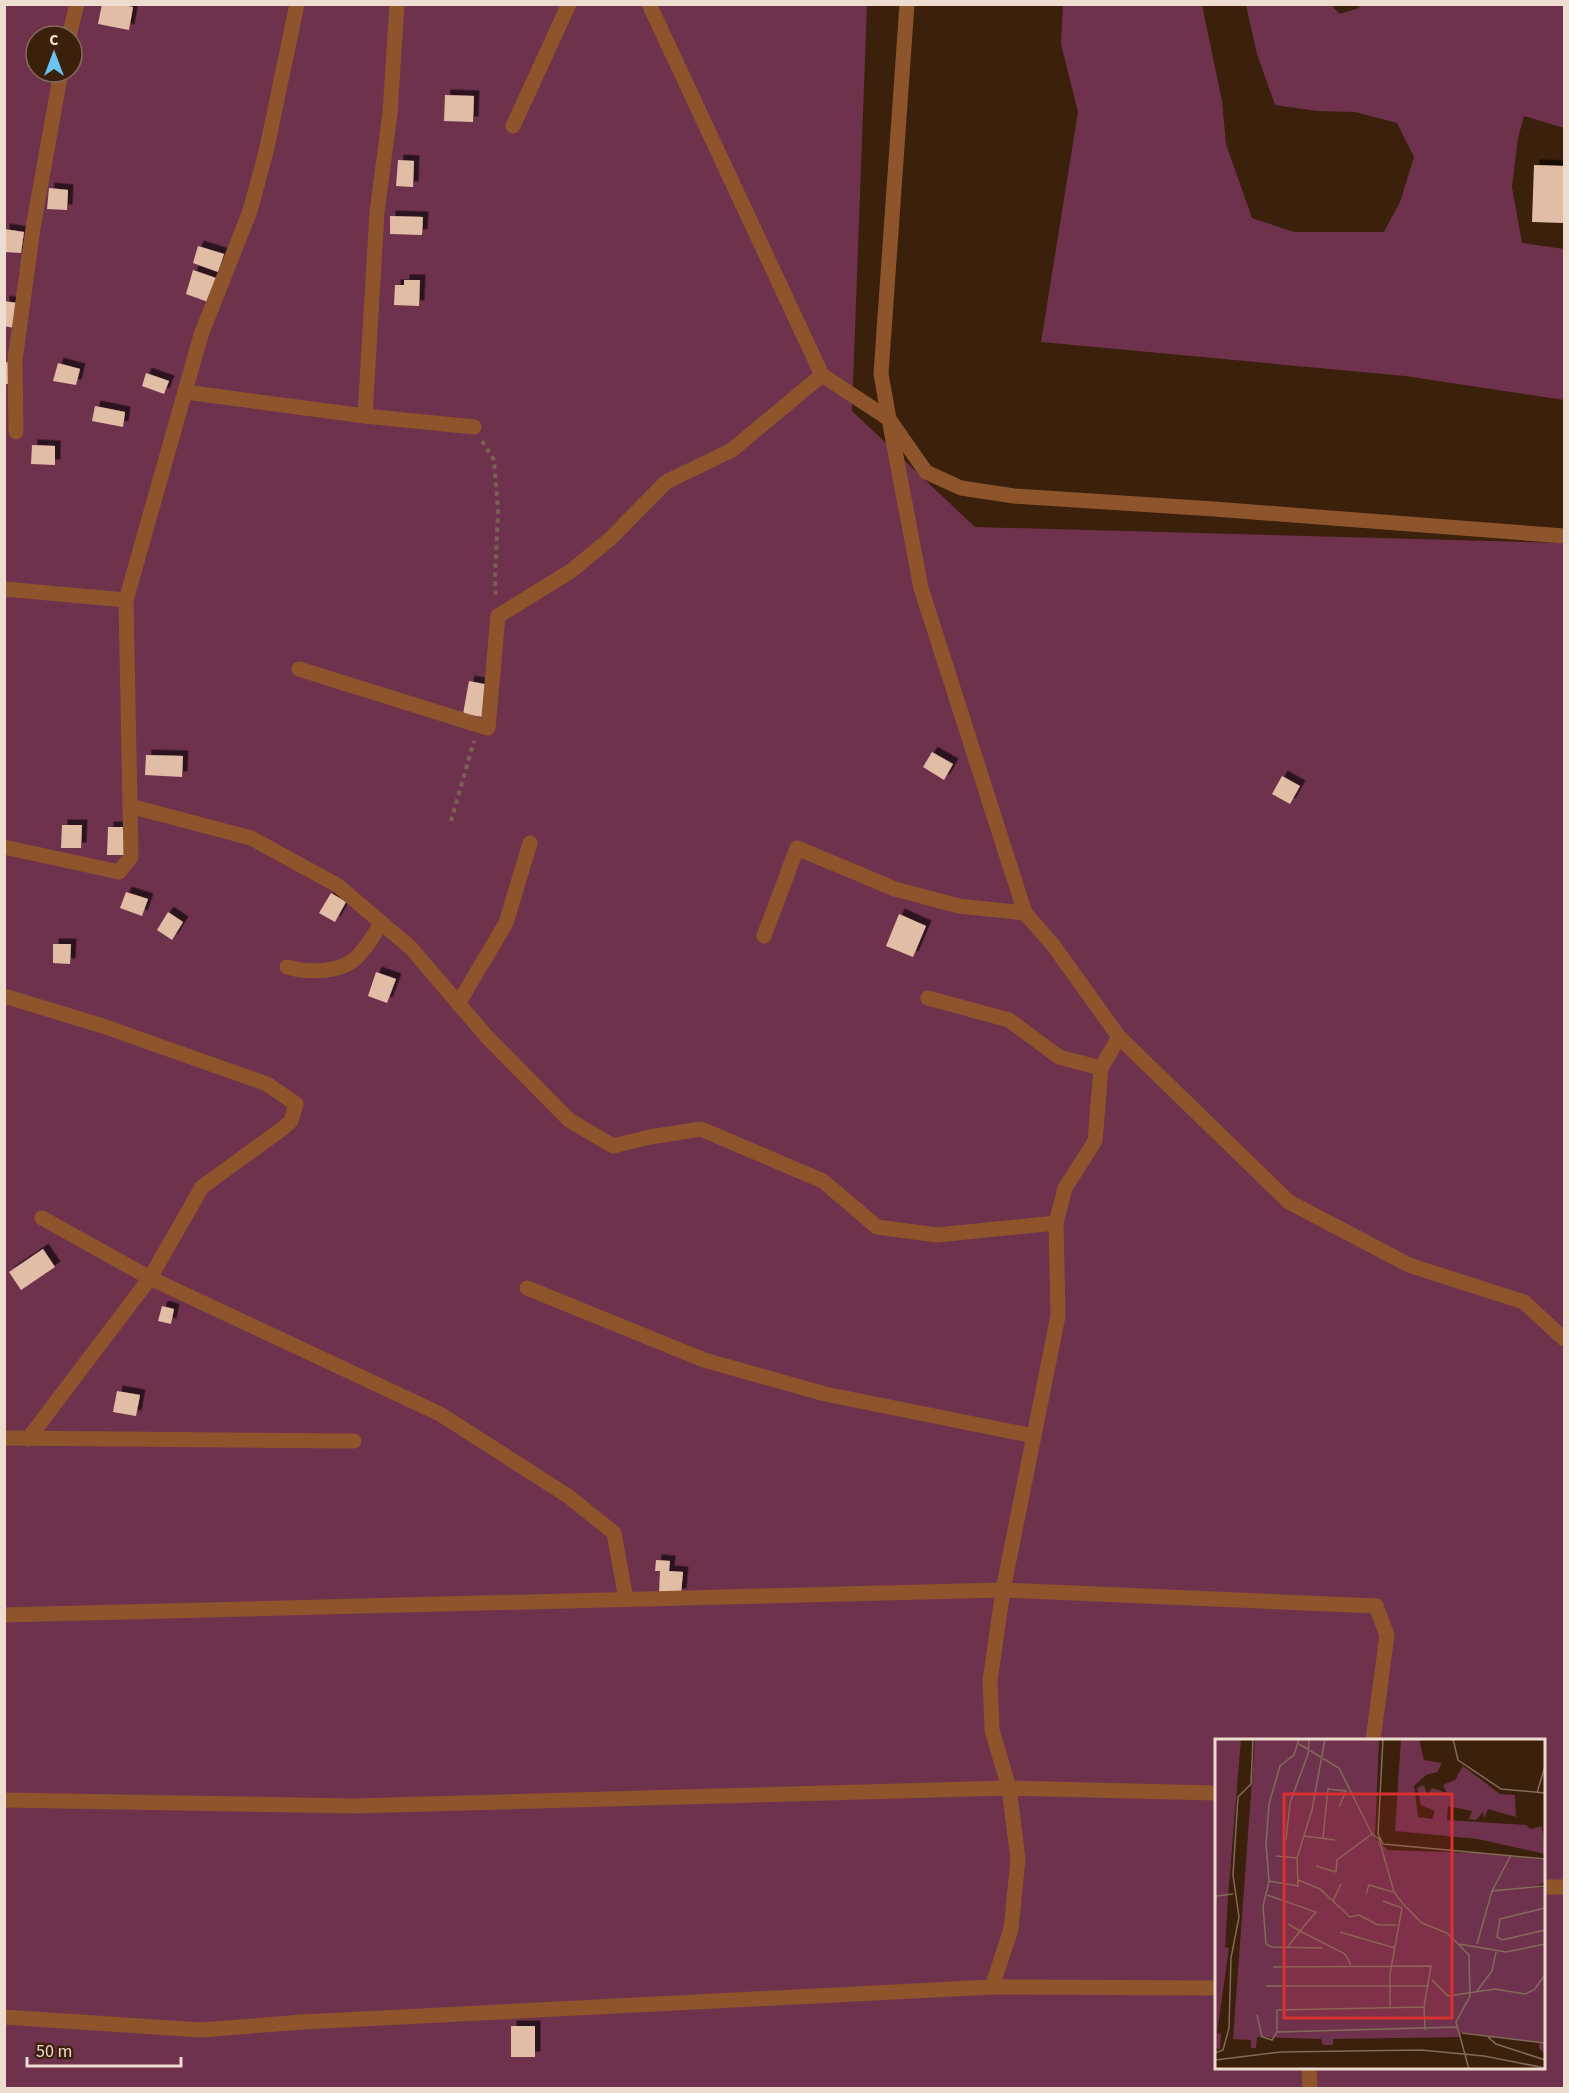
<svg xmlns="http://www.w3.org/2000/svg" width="1569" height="2093" font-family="'Source Sans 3',sans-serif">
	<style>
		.green { fill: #6f324d; fill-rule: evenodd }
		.building { fill: #e1bda6; filter: url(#shadow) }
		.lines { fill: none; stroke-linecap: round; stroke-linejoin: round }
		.path { stroke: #7a6251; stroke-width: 4; stroke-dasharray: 4.5 4.5; stroke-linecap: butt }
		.minor { stroke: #8e552d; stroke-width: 15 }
		.inset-road { fill: none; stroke: #836b5a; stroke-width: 1.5 }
		.view { fill: #d73130; fill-opacity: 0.15; stroke: #d73130; stroke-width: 3 }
		.inset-edge { fill: none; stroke: #eedcd0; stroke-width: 3 }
	</style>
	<defs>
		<filter id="shadow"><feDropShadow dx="5.5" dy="-5.5" stdDeviation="0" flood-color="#0009"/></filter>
	</defs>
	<rect width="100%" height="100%" fill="#3b200c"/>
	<g class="green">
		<path d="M 5,5 L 867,5 L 852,411 L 975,527 L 1564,543 L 1564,2088 L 5,2088 ZM 36,36 L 72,36 L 72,72 L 36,72 ZM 1216,1740 L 1544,1740 L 1544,2068 L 1216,2068 Z"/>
		<polygon points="1360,5 1564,5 1564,128 1524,116 1518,138 1512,187 1522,243 1564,249 1564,400 1405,376 1041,342 1078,112 1061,44 1063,5 1202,5 1222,101 1226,144 1252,218 1294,232 1384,232 1400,202 1414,157 1397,123 1355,112 1317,111 1275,105 1257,54 1246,5 1331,5 1340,14 1359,8"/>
	</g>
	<g class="building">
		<polygon points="102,4 117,4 133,7 129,30 98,24"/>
		<polygon points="445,95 474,96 473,122 444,121"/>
		<polygon points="398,160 414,161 413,187 396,186"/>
		<polygon points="1534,165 1564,166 1564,223 1532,222"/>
		<polygon points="49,188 68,190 67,210 47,209"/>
		<polygon points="390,216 423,217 422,235 390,234"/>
		<polygon points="4,229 24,232 21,253 4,252"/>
		<polygon points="198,246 224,254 218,272 193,263"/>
		<polygon points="193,270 216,278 208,302 186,294"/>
		<polygon points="404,280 420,280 419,306 394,305 395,285 404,285"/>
		<polygon points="4,301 17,303 14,328 4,326"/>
		<polygon points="4,362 13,363 12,384 4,384"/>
		<polygon points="58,363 80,369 76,385 53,381"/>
		<polygon points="146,373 169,381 164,394 142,386"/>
		<polygon points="95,406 125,412 123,427 92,421"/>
		<polygon points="32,445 55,446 55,465 31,464"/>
		<polygon points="469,681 489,685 483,717 463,714"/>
		<polygon points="932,752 953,764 944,780 923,767"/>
		<polygon points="146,755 183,756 182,777 145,775"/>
		<polygon points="1282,776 1300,786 1290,804 1272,794"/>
		<polygon points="62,825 82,825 81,848 61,848"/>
		<polygon points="108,827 124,827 124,855 107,855"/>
		<polygon points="126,892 148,899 142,916 120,908"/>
		<polygon points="331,893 346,902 335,922 319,913"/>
		<polygon points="168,912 183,922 172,940 157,930"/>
		<polygon points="899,914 926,926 913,957 886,946"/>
		<polygon points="53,944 71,944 70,964 53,963"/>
		<polygon points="376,972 396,979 387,1003 368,996"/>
		<polygon points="43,1249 55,1267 21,1290 9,1272"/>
		<polygon points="162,1306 174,1309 171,1324 158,1321"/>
		<polygon points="117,1391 140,1395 136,1416 113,1412"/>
		<polygon points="656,1560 670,1561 669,1571 683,1572 681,1594 659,1593 660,1571 655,1571"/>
		<rect x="511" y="2026" width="24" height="31"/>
	</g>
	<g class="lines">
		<g class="path">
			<polyline points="482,441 494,460 498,511 495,579 496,597"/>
			<polyline points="451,821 474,741"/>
		</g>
		<g class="minor">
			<polyline points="649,4 822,375 889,419 921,588 1025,913 1053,945 1119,1037 1289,1202 1409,1265 1524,1302 1564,1339"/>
			<polyline points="907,4 881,374 889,419 926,472 961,488 1014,496 1214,509 1564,536"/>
			<polyline points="69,36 77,4"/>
			<polyline points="513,126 569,4"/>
			<polyline points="185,392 365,416 474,427"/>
			<polyline points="365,416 377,212 390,113 397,4"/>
			<polyline points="16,432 15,360 33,228 61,72"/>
			<polyline points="4,589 126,600"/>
			<polyline points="299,669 488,728 498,616 571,571 610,539 666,482 732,450 822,375"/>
			<polyline points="130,806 251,838 337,885 411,948 487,1037 569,1120 613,1146 650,1137 701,1129 823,1181 877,1227 937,1235 1056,1223"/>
			<polyline points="4,847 119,872 131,857 126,600 201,335 250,211 266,152 297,4"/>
			<polyline points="764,936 797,848 895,889 959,906 1025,913"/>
			<path d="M 287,967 C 307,973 340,973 356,958 C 366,949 374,934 382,923"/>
			<polyline points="4,996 103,1026 267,1084 296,1104 291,1121 282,1129 202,1187 150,1278 42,1218"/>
			<polyline points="928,998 1009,1020 1059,1057 1101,1068 1119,1037"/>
			<polyline points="458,1004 506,923 530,843"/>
			<polyline points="527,1288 704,1360 825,1394 1034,1436"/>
			<polyline points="4,1438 354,1441"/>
			<polyline points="28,1439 150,1278 440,1414 568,1496 614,1533 626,1599"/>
			<polyline points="4,1615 1003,1590 1376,1606 1387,1635 1373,1740"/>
			<polyline points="4,1800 353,1806 1009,1788 1216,1793"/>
			<polyline points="1544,1887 1564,1887"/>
			<polyline points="992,1987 1011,1929 1018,1859 1009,1788 992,1730 990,1681 1003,1590 1058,1316 1056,1223 1065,1188 1095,1141 1101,1068"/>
			<polyline points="4,2017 201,2030 303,2022 992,1987 1216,1988"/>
			<polyline points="1309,2068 1310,2088"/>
		</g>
	</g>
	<g transform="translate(1215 1739)">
		<rect width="330" height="330" fill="#3b200c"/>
		<path d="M 0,0 L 26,0 L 13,158 L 10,208 L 14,209 L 2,294 L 6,295 L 5,310 L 0,309 ZM 40,0 L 164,0 L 160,99 L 173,111 L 261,114 L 330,121 L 330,143 L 318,149 L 330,148 L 330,316 L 324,309 L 325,303 L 246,293 L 246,298 L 118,300 L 118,306 L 108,306 L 106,300 L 42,298 L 41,309 L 36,309 L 36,301 L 18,300 ZM 186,0 L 204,0 L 209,21 L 227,24 L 222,33 L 211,36 L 199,47 L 203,78 L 217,80 L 220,72 L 206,66 L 202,49 L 209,46 L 212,56 L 217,49 L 232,54 L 228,46 L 240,41 L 248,27 L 285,55 L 300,56 L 301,78 L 273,70 L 269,79 L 268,73 L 261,81 L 254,80 L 257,72 L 233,67 L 232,81 L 311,86 L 316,90 L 327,87 L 330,115 L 263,100 L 180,92 Z" fill="#6f324d"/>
		<path class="inset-road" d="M 84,0 L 79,16 L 65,27 L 54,65 L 51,105 L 54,142 L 48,167 L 51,205 L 57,208 L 107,209M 168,0 L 163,95 L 168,105 L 330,120M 238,0 L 243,21 L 286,50 L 330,54M 84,5 L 124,29 L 157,95 L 164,100 L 179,153 L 189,166 L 207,184 L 232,194 L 254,216 L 255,257 L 241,283 L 254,330M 322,54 L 330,27M 89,97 L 120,101M 108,99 L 113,50 L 131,52 L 124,68M 71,101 L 75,64 L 93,15 L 94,0M 61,117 L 82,119M 101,127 L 121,133 L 122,121 L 157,95M 83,141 L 105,150 L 135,178 L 144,176 L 163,186 L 182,186M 54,142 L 83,147 L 82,119 L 97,71 L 110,0M 277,152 L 296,116M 151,155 L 154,146 L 178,153M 52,156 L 101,173 L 85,192 L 73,185M 118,162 L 126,145M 168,162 L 187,169M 0,164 L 2,157 L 18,155M 330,169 L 285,180 L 282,198 L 287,201 L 330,191M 125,193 L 180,209M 244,205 L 291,213 L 330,205M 262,205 L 277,152 L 330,147M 72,209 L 85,192 L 130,215 L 136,226M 58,228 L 216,227 L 209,268 L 210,291M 217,241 L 233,257 L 280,250 L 310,255 L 319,251 L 330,236M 51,247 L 214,247M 262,252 L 277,232 L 281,213M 175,268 L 175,235 L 187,169M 42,276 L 47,298 L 57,301 L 62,293 L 62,271 L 209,268M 62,293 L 242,288M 247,294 L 330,304M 273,298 L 281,305 L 330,321M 0,314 L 8,311 L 14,289 L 16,219 L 24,178 L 18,136 L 23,58 L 36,45 L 38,0M 0,321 L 66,313 L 206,311 L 269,317 L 330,329"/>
		<path class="view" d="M 69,55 L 237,55 L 237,279 L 69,279 Z"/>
		<rect width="330" height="330" class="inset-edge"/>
	</g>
	<rect width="1569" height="2093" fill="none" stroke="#eedcd0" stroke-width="12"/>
	<g transform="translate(54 54)"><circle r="28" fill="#3b200c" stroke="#836b5a" stroke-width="1.5"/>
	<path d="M0-4.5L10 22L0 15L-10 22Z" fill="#6bc3f2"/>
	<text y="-9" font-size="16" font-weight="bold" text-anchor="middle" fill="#eedcd0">С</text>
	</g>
	<path d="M27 2057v9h154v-9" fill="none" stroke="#eedcd0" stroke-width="3"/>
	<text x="36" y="2057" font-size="18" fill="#eedcd0" stroke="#3b200c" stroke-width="4.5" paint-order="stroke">50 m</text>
</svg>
